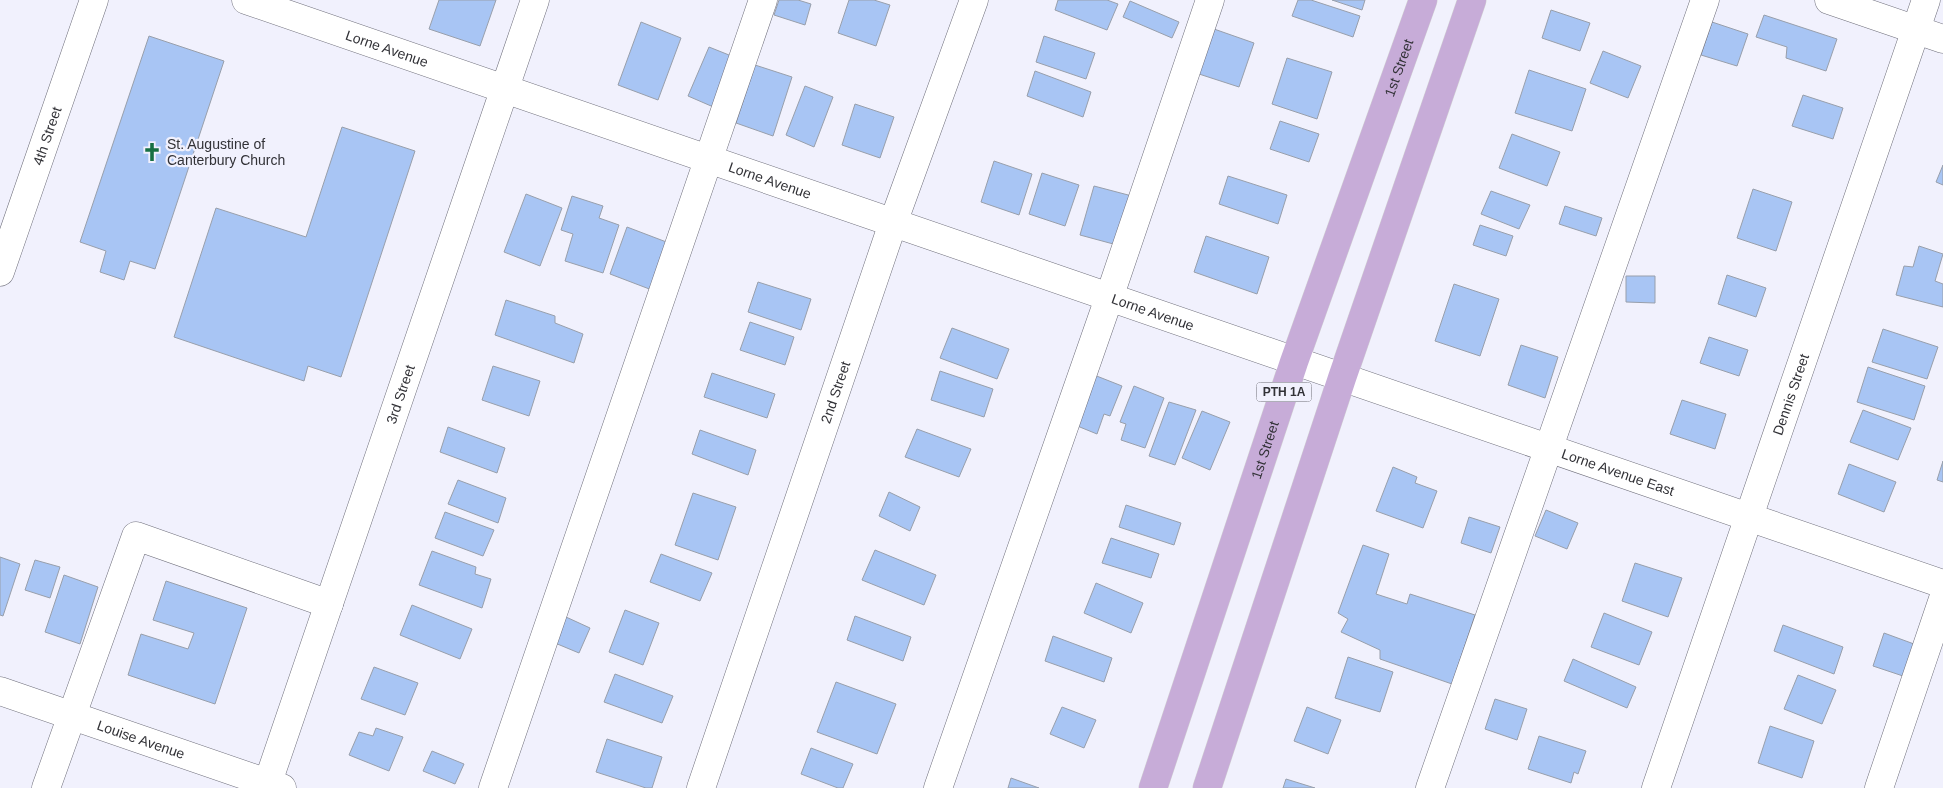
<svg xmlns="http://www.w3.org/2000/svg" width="1943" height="788" font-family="Arial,sans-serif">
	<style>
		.building { fill: #a8c5f4; stroke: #989fab }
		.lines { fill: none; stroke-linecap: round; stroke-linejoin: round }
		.minor-casing { stroke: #6f6f7b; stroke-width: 29 }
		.major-casing { stroke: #d2d2d3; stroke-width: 29 }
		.minor { stroke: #fff; stroke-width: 28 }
		.major { stroke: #c7acd8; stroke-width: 28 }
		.labels { text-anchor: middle; stroke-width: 4.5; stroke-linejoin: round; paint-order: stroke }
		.shield { fill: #f1f1fd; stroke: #6b6b72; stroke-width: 1 }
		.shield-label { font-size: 12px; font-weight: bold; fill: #323237 }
		.street-label { font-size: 14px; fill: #323237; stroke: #f1f1fd }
		.poi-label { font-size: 14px; fill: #323237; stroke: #f1f1fd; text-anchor: start }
	</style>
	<rect width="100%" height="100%" fill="#f1f1fd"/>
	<g class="building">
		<polygon points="439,0 496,0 480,46 429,29"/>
		<polygon points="779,0 798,0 811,4 805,25 774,15"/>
		<polygon points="849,0 874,0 890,5 876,46 838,33"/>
		<polygon points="1058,0 1107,0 1118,4 1107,30 1055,10"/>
		<polygon points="1298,0 1311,0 1360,16 1353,37 1292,16"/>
		<polygon points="1332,0 1365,0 1362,10"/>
		<polygon points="1130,1 1179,22 1172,38 1123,17"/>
		<polygon points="1551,10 1590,23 1580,51 1542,38"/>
		<polygon points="1764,15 1837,39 1826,71 1786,58 1787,47 1756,37"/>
		<polygon points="641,22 681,38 658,100 618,85"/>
		<polygon points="1712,22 1748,34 1737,66 1701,55"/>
		<polygon points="1214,29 1254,43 1239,87 1199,74"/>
		<polygon points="149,36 224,61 155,269 130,261 124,280 100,272 106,251 80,242"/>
		<polygon points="1044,36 1095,53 1086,79 1036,62"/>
		<polygon points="709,47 739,59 718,109 688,96"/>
		<polygon points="1603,51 1641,66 1628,98 1590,83"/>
		<polygon points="1287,58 1332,72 1317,119 1272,104"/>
		<polygon points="755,65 792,77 773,136 736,123"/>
		<polygon points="1529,70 1586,89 1572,131 1515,113"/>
		<polygon points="1035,71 1091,92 1083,117 1027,96"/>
		<polygon points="805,86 833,97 814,147 786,135"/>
		<polygon points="1803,95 1843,108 1833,139 1792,126"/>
		<polygon points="855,104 894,117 880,158 842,145"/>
		<polygon points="1280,121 1319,134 1309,162 1270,149"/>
		<polygon points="342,127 415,151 341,377 308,366 304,381 174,337 216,208 306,237"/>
		<polygon points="1512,134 1560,152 1547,186 1499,168"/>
		<polygon points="994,161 1032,174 1019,215 981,202"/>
		<polygon points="1943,165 1943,185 1936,182"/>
		<polygon points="1042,173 1079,185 1065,226 1029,214"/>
		<polygon points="1228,176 1287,195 1278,224 1219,204"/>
		<polygon points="1094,186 1132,196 1117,245 1080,235"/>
		<polygon points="1753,189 1792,202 1776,251 1737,238"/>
		<polygon points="1491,191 1530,205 1519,229 1481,214"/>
		<polygon points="526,194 562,208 540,266 504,252"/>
		<polygon points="572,196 603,206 599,218 619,225 603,273 565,261 573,234 561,230"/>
		<polygon points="1565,206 1602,218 1596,236 1559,224"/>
		<polygon points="1480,225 1513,236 1506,256 1473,245"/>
		<polygon points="627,227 669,243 652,290 610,274"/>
		<polygon points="1206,236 1269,257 1257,294 1194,272"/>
		<polygon points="1919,246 1943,254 1935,281 1943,284 1943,307 1896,295 1904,266 1913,267"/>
		<polygon points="1727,275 1766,288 1756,317 1718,304"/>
		<polygon points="1626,276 1655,276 1655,303 1626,302"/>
		<polygon points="758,282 811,299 801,330 748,312"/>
		<polygon points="1454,284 1499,299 1480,356 1435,341"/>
		<polygon points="506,300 555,316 555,323 583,334 574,363 495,335"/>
		<polygon points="750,322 794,337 785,365 740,350"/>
		<polygon points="952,328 1009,349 997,379 940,358"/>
		<polygon points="1883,329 1938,347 1927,379 1872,362"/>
		<polygon points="1709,337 1748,350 1739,376 1700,363"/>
		<polygon points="1521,345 1558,357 1545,398 1508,385"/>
		<polygon points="493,366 540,381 529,416 482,400"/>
		<polygon points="1868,367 1925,386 1914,420 1857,402"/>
		<polygon points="940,371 993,389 984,417 931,400"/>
		<polygon points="712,373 775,394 767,418 704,397"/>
		<polygon points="1089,373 1122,386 1110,416 1104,414 1097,434 1070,423"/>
		<polygon points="1134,386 1164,398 1145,448 1121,440 1126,424 1120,422"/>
		<polygon points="1682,400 1726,414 1715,449 1670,434"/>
		<polygon points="1169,402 1196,410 1175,465 1149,456"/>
		<polygon points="1863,410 1911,428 1898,460 1850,442"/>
		<polygon points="1202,411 1230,422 1210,470 1182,458"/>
		<polygon points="448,427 505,448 497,473 440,452"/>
		<polygon points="917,429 971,449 959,477 905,457"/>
		<polygon points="700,430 756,450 748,475 692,454"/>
		<polygon points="1943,461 1943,482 1937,480"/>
		<polygon points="1849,464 1896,482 1884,512 1838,494"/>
		<polygon points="1393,467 1417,477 1415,483 1437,491 1423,528 1376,511"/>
		<polygon points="458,480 506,498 498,523 448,504"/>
		<polygon points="889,492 920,507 910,531 879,516"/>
		<polygon points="693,493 736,507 718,560 675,545"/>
		<polygon points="1126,505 1181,523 1174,545 1119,527"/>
		<polygon points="1546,510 1578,523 1567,549 1535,536"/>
		<polygon points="445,512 494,530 483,556 435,538"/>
		<polygon points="1469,517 1500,527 1491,553 1461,543"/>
		<polygon points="1111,538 1159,554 1151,578 1102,563"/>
		<polygon points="1363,545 1389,554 1376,594 1407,604 1410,594 1475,615 1452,684 1380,659 1380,650 1341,632 1348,619 1338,613"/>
		<polygon points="875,550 936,575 924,605 862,580"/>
		<polygon points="432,551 476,567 475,574 491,579 482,608 419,585"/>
		<polygon points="661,554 712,573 700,601 650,582"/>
		<polygon points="0,557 20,564 3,616 0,615"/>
		<polygon points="35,560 60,567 50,598 25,590"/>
		<polygon points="1635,563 1682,578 1668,617 1622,601"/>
		<polygon points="64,575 98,587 80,644 45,632"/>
		<polygon points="166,581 247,608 215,704 128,675 141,634 188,649 194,633 153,620"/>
		<polygon points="1096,583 1143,603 1131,633 1084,613"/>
		<polygon points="412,605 472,629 460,659 400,635"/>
		<polygon points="625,610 659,623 643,665 609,652"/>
		<polygon points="1604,613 1652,632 1639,665 1591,647"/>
		<polygon points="855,616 911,637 903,661 847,640"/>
		<polygon points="566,617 590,628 579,653 555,643"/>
		<polygon points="1783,625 1843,647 1834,674 1774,651"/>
		<polygon points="1884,633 1914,644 1903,676 1873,666"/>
		<polygon points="1053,636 1112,658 1104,682 1045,661"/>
		<polygon points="1348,657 1393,672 1380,712 1335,698"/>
		<polygon points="1573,659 1636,687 1627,708 1564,681"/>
		<polygon points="374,667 418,683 405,715 361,699"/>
		<polygon points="615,674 673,696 662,723 604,702"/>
		<polygon points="1798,675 1836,690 1822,724 1784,709"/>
		<polygon points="836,682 896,704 877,754 817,732"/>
		<polygon points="1495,699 1527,709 1517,740 1485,729"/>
		<polygon points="1062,707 1096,720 1084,748 1050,734"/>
		<polygon points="1307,707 1341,720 1328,754 1294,741"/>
		<polygon points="1770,726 1814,741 1802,778 1758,763"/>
		<polygon points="376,728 403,737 389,771 349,755 359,732 373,736"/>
		<polygon points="1539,736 1586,751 1578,774 1574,772 1571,783 1528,769"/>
		<polygon points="607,739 662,757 652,788 646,788 596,772"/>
		<polygon points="811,748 853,764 843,788 838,788 801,774"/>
		<polygon points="432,751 464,764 455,784 423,771"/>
		<polygon points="1011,778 1039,788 1008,788"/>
		<polygon points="1286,779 1315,788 1283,788"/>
	</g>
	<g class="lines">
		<g class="minor-casing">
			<g id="minor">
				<path id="s1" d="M 246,0 L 1943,584"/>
				<polyline points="1829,0 1943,39"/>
				<path id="s2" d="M 0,272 L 94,0"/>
				<path id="s3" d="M 0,691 L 282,788"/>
				<polyline points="46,788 136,536 329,604"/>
				<path id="s4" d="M 266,788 L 535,0"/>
				<polyline points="493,788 763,0"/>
				<path id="s5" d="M 701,788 L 893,223 L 974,0"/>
				<polyline points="938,788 1109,298 1210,0"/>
				<polyline points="1430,788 1705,0"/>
				<path id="s6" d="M 1656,788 L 1926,0"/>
				<polyline points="1879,788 1943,599"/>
			</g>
		</g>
		<g class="major-casing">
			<g id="major">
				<path id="s7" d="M 1153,788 L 1294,362 L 1423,0"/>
				<polyline points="1207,788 1342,378 1472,0"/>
			</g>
		</g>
		<use href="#minor" class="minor"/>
		<use href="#major" class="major"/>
	</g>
	<defs>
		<g id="church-bare" transform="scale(1.5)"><path d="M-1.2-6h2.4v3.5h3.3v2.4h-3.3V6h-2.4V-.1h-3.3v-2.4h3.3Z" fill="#176f43" stroke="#f1f1fd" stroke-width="2.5" paint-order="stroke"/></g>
	</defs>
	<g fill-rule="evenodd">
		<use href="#church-bare" x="152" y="152"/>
	</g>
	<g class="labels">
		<rect class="shield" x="1256.5" y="382.5" width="55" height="19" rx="4"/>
		<g class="shield-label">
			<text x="1284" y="396">PTH 1A</text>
		</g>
		<g class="street-label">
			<text dy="5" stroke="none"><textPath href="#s1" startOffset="149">Lorne Avenue</textPath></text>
			<text dy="5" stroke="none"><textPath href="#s7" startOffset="761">1st Street</textPath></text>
			<text dy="5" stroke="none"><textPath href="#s2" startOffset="144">4th Street</textPath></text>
			<text dy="5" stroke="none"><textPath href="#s1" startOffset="554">Lorne Avenue</textPath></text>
			<text dy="5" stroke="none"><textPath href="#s1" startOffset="959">Lorne Avenue</textPath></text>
			<text dy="5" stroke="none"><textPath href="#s5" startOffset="418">2nd Street</textPath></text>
			<text dy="5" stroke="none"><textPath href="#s4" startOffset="416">3rd Street</textPath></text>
			<text dy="5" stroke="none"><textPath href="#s6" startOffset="416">Dennis Street</textPath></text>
			<text dy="5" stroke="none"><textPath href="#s7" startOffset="356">1st Street</textPath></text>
			<text dy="5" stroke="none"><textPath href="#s1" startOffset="1451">Lorne Avenue East</textPath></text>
			<text dy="5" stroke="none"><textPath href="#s3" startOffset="149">Louise Avenue</textPath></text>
		</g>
		<g class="poi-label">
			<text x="167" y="149">St. Augustine of<tspan x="167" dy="16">Canterbury Church</tspan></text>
		</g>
	</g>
</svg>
